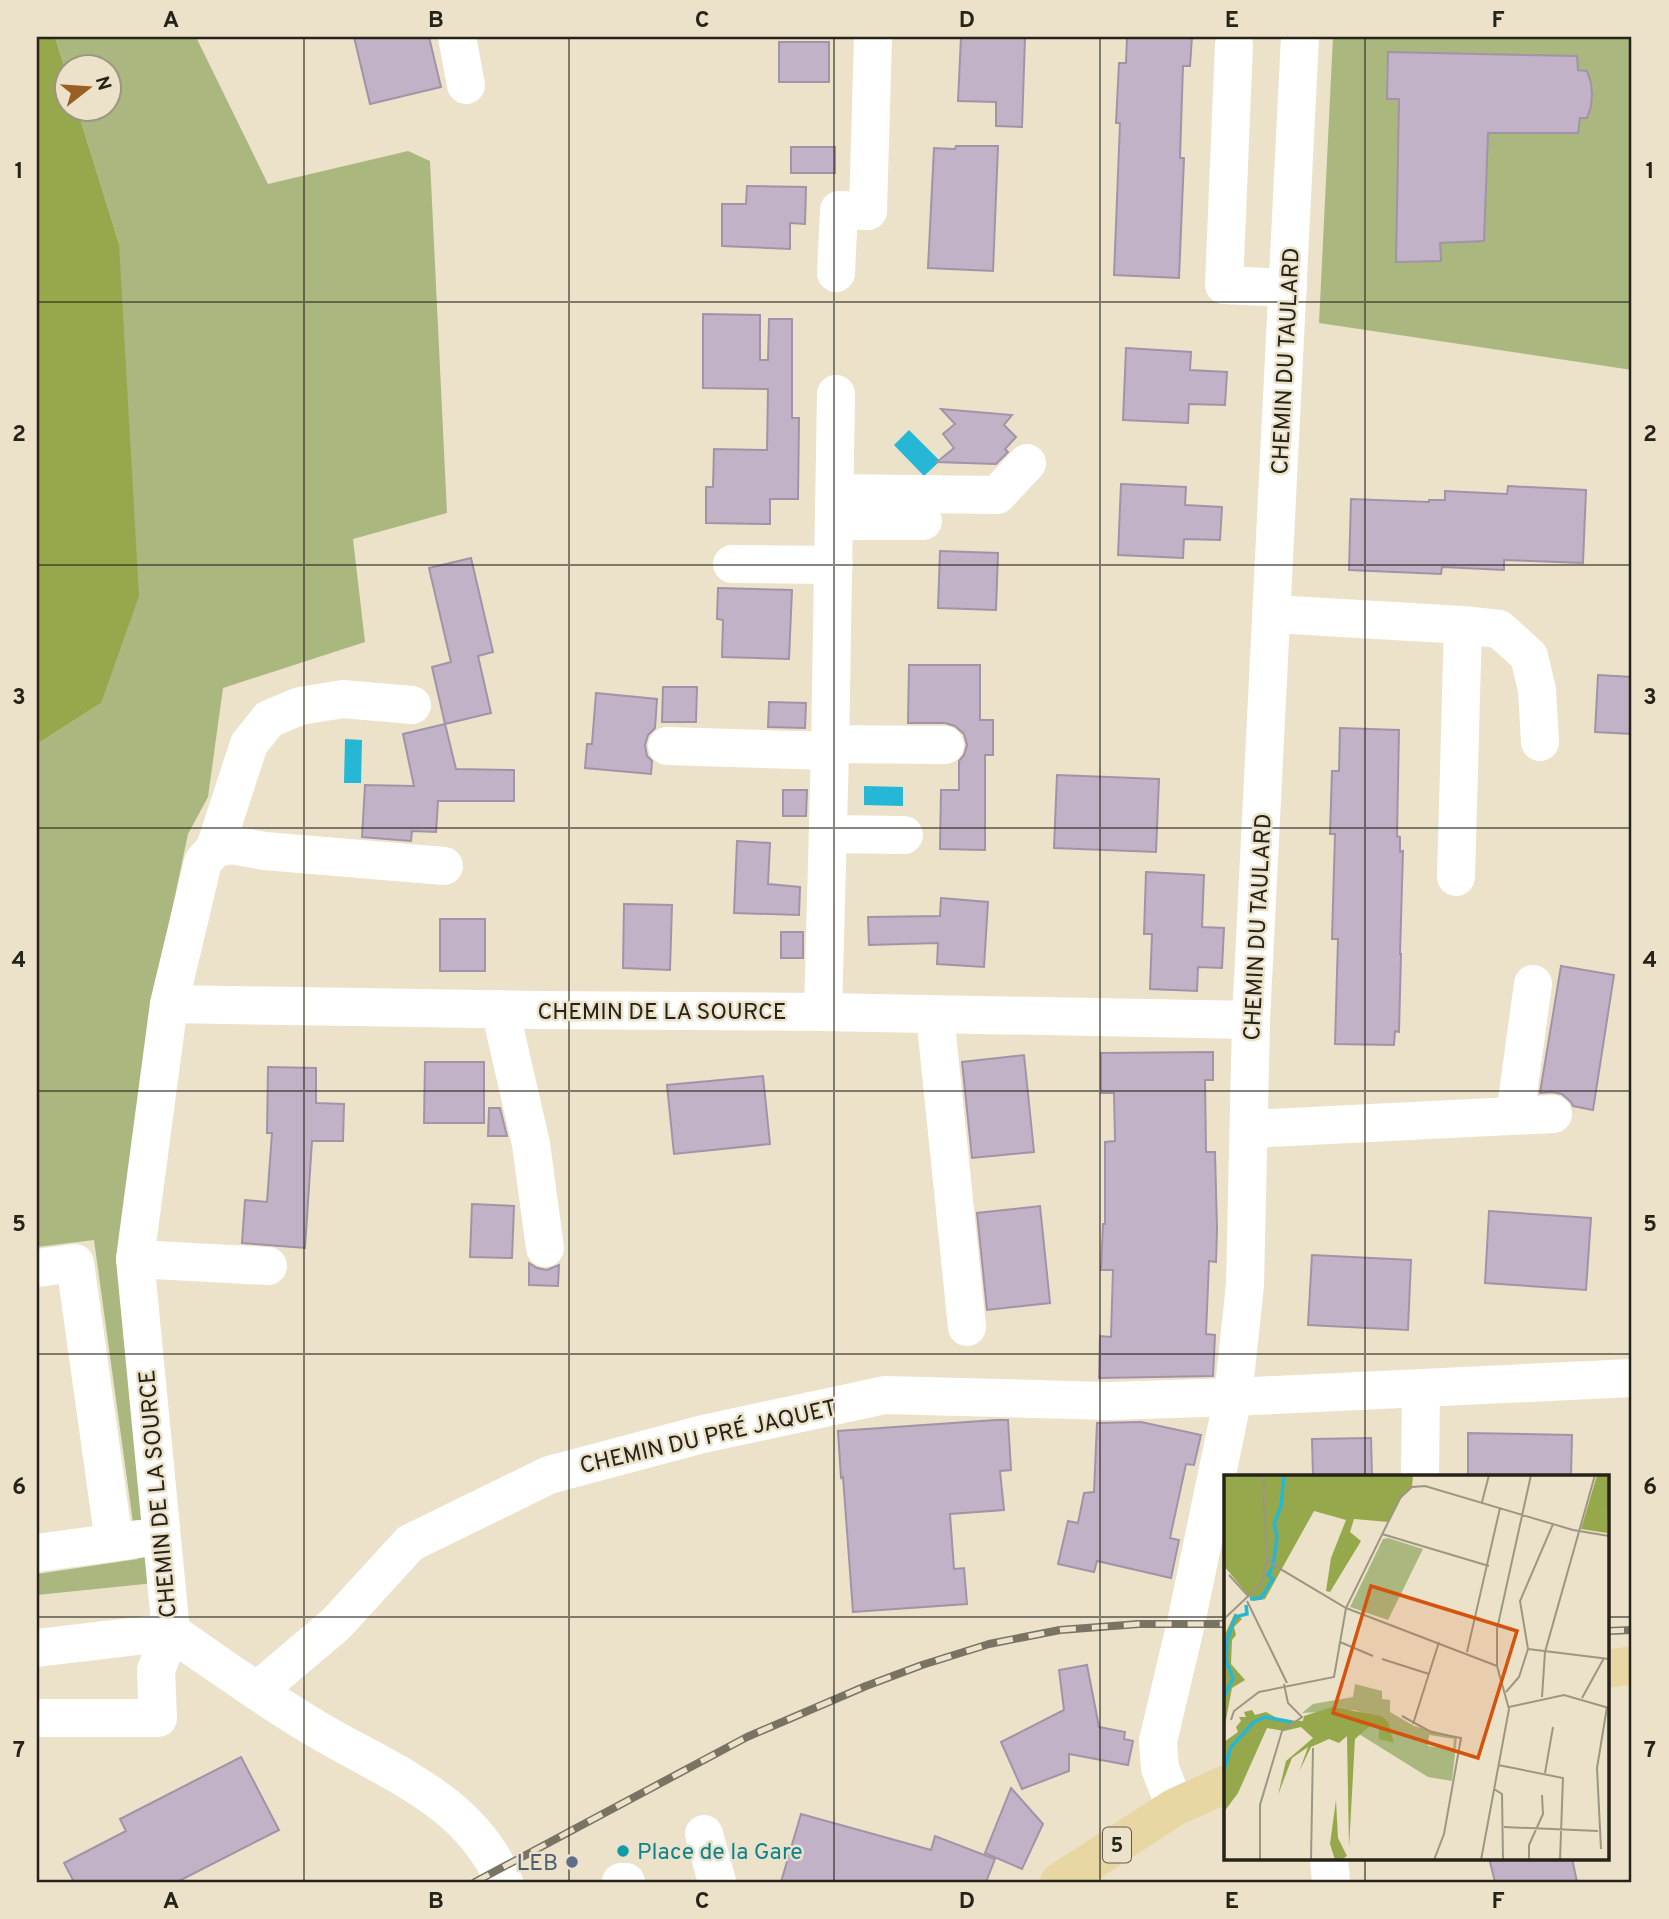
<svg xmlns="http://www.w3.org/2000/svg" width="1669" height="1919" font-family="Overpass,sans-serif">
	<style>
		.green { fill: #aab880 }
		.forest { fill: #95a84b }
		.water { fill: #25b7d5 }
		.building { fill: #c2b2c7; stroke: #a293a7; stroke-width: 2 }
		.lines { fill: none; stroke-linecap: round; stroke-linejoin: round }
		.minor { stroke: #fff; stroke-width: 38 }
		.major { stroke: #e8d7a3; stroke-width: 38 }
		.rail-casing { stroke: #797363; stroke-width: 8 }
		.rail { stroke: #ece2ca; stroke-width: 5; stroke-dasharray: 16; stroke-linecap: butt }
		.grid { fill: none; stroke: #262319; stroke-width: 2; stroke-opacity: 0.55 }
		.culture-dot { fill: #0f9aa8; stroke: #ece2ca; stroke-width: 2.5 }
		.service-dot { fill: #5c6f8a; stroke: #ece2ca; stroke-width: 2.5 }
		.labels { text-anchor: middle; stroke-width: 5; stroke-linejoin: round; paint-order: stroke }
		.shield { fill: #ece2ca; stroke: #615c4e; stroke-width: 2 }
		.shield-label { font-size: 21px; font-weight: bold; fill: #262319 }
		.street-label { font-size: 23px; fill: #262319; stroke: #ece2ca }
		.culture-label { font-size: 23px; fill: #0d838f; stroke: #ece2ca; text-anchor: start }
		.service-label { font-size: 23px; fill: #4e5e75; stroke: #ece2ca; text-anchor: end }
		.inset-river { fill: none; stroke: #25b7d5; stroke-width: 3.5 }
		.inset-road { fill: none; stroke: #9d9683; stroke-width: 2 }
		.view { fill: #d5540d; fill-opacity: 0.15; stroke: #d5540d; stroke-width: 3.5 }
		.inset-edge { fill: none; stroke: #262319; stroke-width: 3.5 }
		.neatline { fill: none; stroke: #262319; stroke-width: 2.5 }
		.grid-label { font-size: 23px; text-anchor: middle; font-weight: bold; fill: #262319 }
	</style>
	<rect width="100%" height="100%" fill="#ece2ca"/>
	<g class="green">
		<polygon points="55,37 196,37 268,184 408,151 430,161 447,513 353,539 365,642 223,688 208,797 188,834 148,1025 125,1295 174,1581 37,1595 37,1574 138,1559 94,1240 37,1247 37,744 101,703 119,244 77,109 108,108 108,66 66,66 66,73"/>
		<polygon points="1333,37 1632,37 1632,370 1319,323"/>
	</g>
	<polygon class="forest" points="37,37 55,37 66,73 66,108 77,109 119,244 139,596 101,703 37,744"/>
	<g class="water">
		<polygon points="909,430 940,461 924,476 894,445"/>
		<polygon points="345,739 362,740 361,783 344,783"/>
		<polygon points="864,786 903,787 903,806 864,805"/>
	</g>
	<g class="building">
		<polygon points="354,37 429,37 441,87 370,104"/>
		<polygon points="961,37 1025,38 1022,127 996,126 996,102 958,101"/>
		<polygon points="1127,37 1192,37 1190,66 1183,66 1180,158 1184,158 1179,278 1114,275 1120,123 1116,123 1119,63 1126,63"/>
		<rect x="779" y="42" width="50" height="40"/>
		<polygon points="1388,52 1577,56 1578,70 1587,71 1591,83 1592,95 1591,106 1587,118 1580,118 1578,133 1488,133 1484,241 1440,243 1441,261 1396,262 1399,99 1387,99"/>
		<polygon points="956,146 998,146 993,271 928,268 934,148 955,149"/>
		<rect x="791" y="147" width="44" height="26"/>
		<polygon points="747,186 806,187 805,224 790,223 790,249 722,246 722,204 746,204"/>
		<polygon points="703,314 760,315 760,360 768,360 769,319 792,319 792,418 799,418 798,499 770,499 770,524 706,523 706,487 713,487 714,449 767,450 768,389 703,388"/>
		<polygon points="1126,348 1191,352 1190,370 1227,372 1225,405 1189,404 1188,423 1123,420"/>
		<polygon points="941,409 1012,415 1004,425 1016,437 1005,449 1008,452 996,464 937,462 954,448 943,434 955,424"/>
		<polygon points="1121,484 1186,487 1185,505 1222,507 1220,540 1184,539 1183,558 1118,555"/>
		<polygon points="1508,486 1586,490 1583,563 1504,560 1504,570 1442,567 1441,574 1349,570 1351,499 1429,502 1429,500 1445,500 1445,491 1507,494"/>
		<polygon points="940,551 998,553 996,610 938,608"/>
		<polygon points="471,558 493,652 478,656 491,713 445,724 432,667 451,662 429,568"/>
		<polygon points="718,588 792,590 789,659 722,657 723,620 717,619"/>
		<polygon points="909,665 980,665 980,720 993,720 993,755 985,755 985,850 940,849 941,790 959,790 959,761 964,755 967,745 964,734 955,726 945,723 908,723"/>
		<polygon points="1598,675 1632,677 1632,734 1595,732"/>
		<polygon points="663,687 697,687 696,722 662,722"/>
		<polygon points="596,693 657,699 655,728 648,735 645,745 647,756 652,761 651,774 585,768 587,744 592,744"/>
		<polygon points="769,702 806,703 805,728 768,727"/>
		<polygon points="445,724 456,769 514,770 514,801 438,801 436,832 412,831 411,841 362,837 365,785 414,786 403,734"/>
		<polygon points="1340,728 1399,730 1397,836 1400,837 1400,852 1403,851 1400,954 1401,954 1399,1032 1395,1031 1394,1045 1335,1044 1338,939 1332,939 1335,834 1330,834 1332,771 1339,771"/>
		<polygon points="1057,775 1159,779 1156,852 1054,848"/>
		<polygon points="783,790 807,790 806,816 783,816"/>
		<polygon points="737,841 770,843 768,884 800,887 799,915 734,913"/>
		<polygon points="1146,872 1204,875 1202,927 1224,928 1222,968 1198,967 1197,991 1150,989 1152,934 1144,934"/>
		<polygon points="941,898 988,902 984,967 937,964 938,943 869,945 868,917 940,916"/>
		<polygon points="624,904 672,905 670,970 623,968"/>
		<rect x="440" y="919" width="45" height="52"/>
		<rect x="781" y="932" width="22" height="26"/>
		<polygon points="1561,966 1614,975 1593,1110 1573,1106 1571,1102 1562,1094 1552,1092 1540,1093"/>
		<polygon points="1213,1052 1213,1080 1205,1080 1206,1152 1215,1152 1217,1229 1216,1262 1209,1261 1206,1334 1215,1335 1213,1376 1099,1378 1100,1336 1111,1337 1113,1270 1101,1270 1103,1224 1105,1224 1105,1142 1115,1141 1114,1093 1101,1093 1101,1053"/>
		<polygon points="1024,1055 1034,1152 972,1158 962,1062"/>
		<polygon points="425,1062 484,1062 484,1123 424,1123"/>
		<polygon points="268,1067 316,1068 316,1103 344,1104 343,1141 312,1141 305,1248 242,1243 245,1200 267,1202 272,1133 267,1133"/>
		<polygon points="763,1076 770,1144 674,1154 667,1085"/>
		<polygon points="489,1108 500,1108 507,1136 488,1136"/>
		<polygon points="472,1204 514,1206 512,1258 470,1257"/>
		<polygon points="1040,1206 1050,1303 987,1310 977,1213"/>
		<polygon points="1489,1211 1591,1218 1586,1290 1485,1283"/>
		<polygon points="1312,1255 1411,1260 1408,1330 1308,1325"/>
		<polygon points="529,1263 537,1268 547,1270 559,1265 558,1286 529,1285"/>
		<polygon points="996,1420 1008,1420 1011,1470 1000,1471 1004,1510 950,1514 954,1569 964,1568 967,1604 853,1612 843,1477 841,1478 838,1431"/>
		<polygon points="1141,1422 1201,1435 1194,1465 1186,1464 1170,1538 1179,1540 1171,1578 1097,1561 1094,1572 1058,1564 1068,1521 1078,1523 1084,1493 1094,1492 1097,1423"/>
		<polygon points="1468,1433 1572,1435 1571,1476 1468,1476"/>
		<polygon points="1371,1438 1372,1476 1313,1476 1312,1439"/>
		<polygon points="1087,1665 1099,1727 1125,1732 1124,1739 1133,1741 1128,1765 1069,1754 1069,1771 1022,1789 1001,1742 1064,1710 1059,1670"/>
		<polygon points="241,1757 279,1830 177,1882 74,1882 64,1863 126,1831 120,1819"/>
		<polygon points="1011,1788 1043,1824 1022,1869 985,1853"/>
		<polygon points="801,1814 931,1850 935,1836 995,1859 986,1882 781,1882"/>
		<polygon points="1489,1858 1572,1858 1577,1882 1495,1882"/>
	</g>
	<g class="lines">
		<g class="minor">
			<polyline points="457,37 466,85"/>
			<polyline points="1234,45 1224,285 1288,288"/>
			<polyline points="836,273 839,210 868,211 873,37"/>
			<polyline points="835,493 997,495 1027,463"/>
			<polyline points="835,521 923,521"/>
			<polyline points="732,564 834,565"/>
			<polyline points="1273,614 1463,625 1499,629 1529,656 1537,690 1540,742"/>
			<polyline points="830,744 945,745"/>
			<polyline points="667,746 830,751"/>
			<polyline points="828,834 904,835"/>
			<polyline points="215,848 231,845 265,851 444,866"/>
			<polyline points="1456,877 1463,625"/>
			<polyline points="169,1004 540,1010 823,1012 1251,1020"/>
			<polyline points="500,1009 531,1144 545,1248"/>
			<polyline points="823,1012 830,751 836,394"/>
			<polyline points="935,1015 967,1327"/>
			<polyline points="1515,1115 1533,984"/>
			<polyline points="1250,1129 1553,1114"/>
			<polyline points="135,1259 268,1266"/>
			<polyline points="37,1268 75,1263 114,1542"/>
			<polyline points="1420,1476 1421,1388"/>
			<polyline points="37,1553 139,1539"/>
			<path d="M 171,1632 C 218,1664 264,1698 313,1727 C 384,1770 471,1799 504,1882"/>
			<polyline points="37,1648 171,1632"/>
			<polyline points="258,1690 336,1624 410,1543 549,1475 703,1434 885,1395 1109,1401 1233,1397 1632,1378"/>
			<polyline points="37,1718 158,1718 156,1670 171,1632 135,1259 169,1004 203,862 215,848 249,744 269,719 300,706 343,699 412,705"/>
			<polyline points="1175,1807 1160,1768 1158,1741 1186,1623 1233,1397 1245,1285 1251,1020 1300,37"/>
			<polyline points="704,1834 717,1882"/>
			<polyline points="1329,1858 1331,1882"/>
			<polyline points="621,1882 626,1882"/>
		</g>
		<g class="major">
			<polyline points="1608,1669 1632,1665"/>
			<polyline points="1059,1882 1175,1807 1226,1784"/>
		</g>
		<g class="rail-casing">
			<g id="rail">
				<polyline points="1608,1631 1632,1630"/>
				<polyline points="475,1882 747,1737 866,1686 922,1665 989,1644 1060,1630 1139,1624 1226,1624"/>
			</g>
		</g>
		<use href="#rail" class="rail"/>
	</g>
	<path class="grid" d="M 304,37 L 304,1882M 569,37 L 569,1882M 834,37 L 834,1882M 1100,37 L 1100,1882M 1365,37 L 1365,1476M 37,302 L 1632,302M 37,565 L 1632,565M 37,828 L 1632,828M 37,1091 L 1632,1091M 37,1354 L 1632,1354M 37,1617 L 1226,1617M 1608,1617 L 1632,1617M 1365,1858 L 1365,1882"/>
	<circle class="culture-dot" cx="623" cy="1851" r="7"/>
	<circle class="service-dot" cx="572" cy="1862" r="7"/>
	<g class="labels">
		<rect class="shield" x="1103" y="1827.5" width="28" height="35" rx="5"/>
		<g class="shield-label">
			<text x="1117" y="1852">5</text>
		</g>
		<g class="street-label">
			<text transform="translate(1285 361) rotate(-87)" y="8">CHEMIN DU TAULARD</text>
			<text transform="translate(1257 927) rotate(-87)" y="8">CHEMIN DU TAULARD</text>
			<text x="662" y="1019">CHEMIN DE LA SOURCE</text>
			<text transform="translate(708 1436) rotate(-13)" y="8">CHEMIN DU PRÉ JAQUET</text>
			<text transform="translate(157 1494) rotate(-95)" y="8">CHEMIN DE LA SOURCE</text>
		</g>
		<g class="culture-label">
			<text x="637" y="1859">Place de la Gare</text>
		</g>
		<g class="service-label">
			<text x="558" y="1870">LEB</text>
		</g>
	</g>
	<g transform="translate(1224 1475)">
		<rect width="385" height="385" fill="#ece2ca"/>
		<path d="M 164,63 L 199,74 L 164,145 L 126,132 L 159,64 ZM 131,209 L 158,216 L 158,224 L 166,225 L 166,237 L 190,251 L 233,262 L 228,306 L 204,302 L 135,259 L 139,252 L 164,247 L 130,235 L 78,238 L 89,229 L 129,222 ZM 205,260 L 230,264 L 229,274 L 204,271 Z" fill="#aab880" fill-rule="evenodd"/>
		<path d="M 0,0 L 189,0 L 188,12 L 179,20 L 165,47 L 130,44 L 126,57 L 137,66 L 106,117 L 102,116 L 107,83 L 122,45 L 90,36 L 41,124 L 29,126 L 0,91 ZM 373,0 L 385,0 L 383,58 L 357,54 ZM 11,138 L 18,144 L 10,152 L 12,160 L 8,165 L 7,189 L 21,205 L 8,213 L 0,255 L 0,161 ZM 108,232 L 157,241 L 164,247 L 170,268 L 155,264 L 155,251 L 147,250 L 131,264 L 125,373 L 123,261 L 115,268 L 105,264 L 87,272 L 75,297 L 84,272 L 68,283 L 54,320 L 62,286 L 89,263 L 77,252 L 60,256 L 43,253 L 14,318 L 0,337 L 0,267 L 14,257 L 12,252 L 17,246 L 15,242 L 22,242 L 20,237 L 28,235 L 31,240 L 42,237 L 57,245 L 79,246 L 80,241 ZM 112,325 L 114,363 L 123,381 L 117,385 L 111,385 L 106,369 Z" fill="#95a84b"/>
		<path class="inset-river" d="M 26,124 L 37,123 L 49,104 L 44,100 L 49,91 L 53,61 L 50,49 L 57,31 L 60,0M 0,222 L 9,203 L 2,186 L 3,166 L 11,142 L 23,139 L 22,130M 0,295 L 7,272 L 30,247 L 41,242 L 68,247"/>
		<path class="inset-road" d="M 258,27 L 265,0M 158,59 L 265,91M 43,86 L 122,133 L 273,191M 5,100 L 25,122M 23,126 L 63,208M 0,144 L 37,109 L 43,86 L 39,0M 116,167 L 149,181M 304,174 L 385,184M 243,177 L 276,33M 158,184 L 205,199M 282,217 L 295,202 L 304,174 L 296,126 L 329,49M 318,222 L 321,177 L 371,0M 358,223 L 380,183M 285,232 L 340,220 L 385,233M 178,241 L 207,257 L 237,263 L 220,359 L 210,385M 7,245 L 10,236 L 35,217 L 110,202 L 122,133 L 176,23 L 188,12 L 201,11 L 349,55 L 385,61M 189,249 L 215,167M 274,290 L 339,303 L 336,385M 321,298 L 329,252M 270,314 L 278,319 L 279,385M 280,352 L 374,356M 377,374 L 373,293 L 383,232M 36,385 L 36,330 L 58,256 L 78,242 L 64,228 L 60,209M 87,385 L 89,273M 257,385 L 285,234 L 273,191 L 273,154 L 307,0M 305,385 L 305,370 L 319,339 L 318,320"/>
		<path class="view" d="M 147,111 L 293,156 L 254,283 L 109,238 Z"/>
		<rect width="385" height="385" class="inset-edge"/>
	</g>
	<rect width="1669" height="1919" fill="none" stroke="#ece2ca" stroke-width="77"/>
	<g transform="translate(88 88) rotate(73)"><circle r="33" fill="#ece2ca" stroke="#9d9683" stroke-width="2"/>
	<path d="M0-5L12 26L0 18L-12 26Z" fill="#9b6021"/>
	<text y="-10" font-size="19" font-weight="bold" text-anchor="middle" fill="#262319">N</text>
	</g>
	<rect x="38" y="38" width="1592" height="1843" class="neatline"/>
	<g class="grid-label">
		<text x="171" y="27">A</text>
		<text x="436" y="27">B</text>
		<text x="702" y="27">C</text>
		<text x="967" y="27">D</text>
		<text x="1232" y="27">E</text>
		<text x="1498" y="27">F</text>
		<text x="19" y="178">1</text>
		<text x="1650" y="178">1</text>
		<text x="19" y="441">2</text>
		<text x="1650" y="441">2</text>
		<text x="19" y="704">3</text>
		<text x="1650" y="704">3</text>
		<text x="19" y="967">4</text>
		<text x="1650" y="967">4</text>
		<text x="19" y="1231">5</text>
		<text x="1650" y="1231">5</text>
		<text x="19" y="1494">6</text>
		<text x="1650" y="1494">6</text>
		<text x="19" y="1757">7</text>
		<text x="1650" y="1757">7</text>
		<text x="171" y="1908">A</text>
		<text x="436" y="1908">B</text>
		<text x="702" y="1908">C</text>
		<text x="967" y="1908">D</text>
		<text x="1232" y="1908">E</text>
		<text x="1498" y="1908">F</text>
	</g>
</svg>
